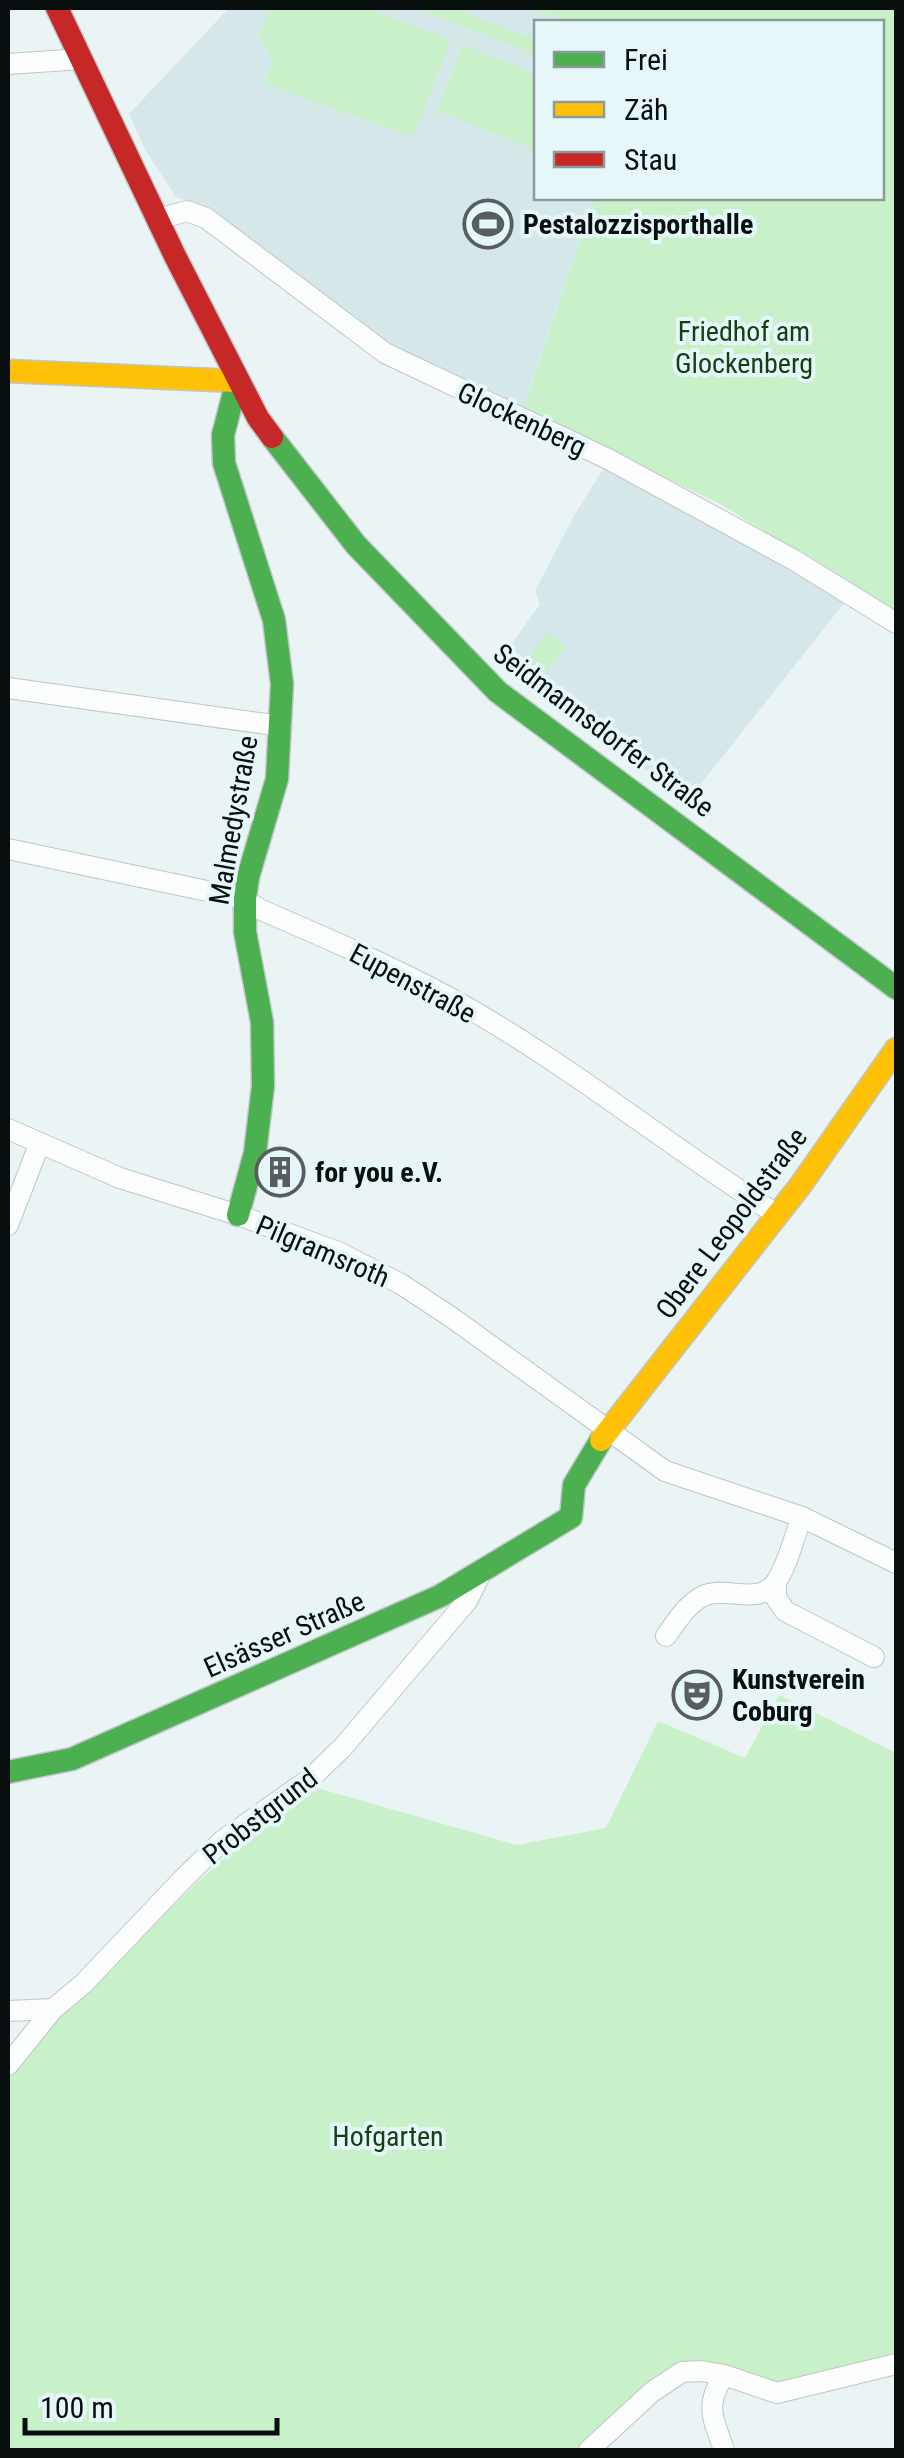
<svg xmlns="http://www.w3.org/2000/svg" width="904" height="2458" font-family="'Roboto Condensed',sans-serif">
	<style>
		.built { fill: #d5e7e9 }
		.green { fill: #c8f1c9 }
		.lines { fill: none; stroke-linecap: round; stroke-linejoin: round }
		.street-casing { stroke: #bfc6c7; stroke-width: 22 }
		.fast-casing { stroke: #bfc6c7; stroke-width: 25 }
		.slow-casing { stroke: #bfc6c7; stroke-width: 25 }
		.jam-casing { stroke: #bfc6c7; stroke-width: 25 }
		.street { stroke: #fcfdfd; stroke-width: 20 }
		.fast { stroke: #4caf50; stroke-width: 22 }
		.slow { stroke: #ffc107; stroke-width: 22 }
		.jam { stroke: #c62828; stroke-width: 22 }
		.labels { text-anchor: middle; stroke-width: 8; stroke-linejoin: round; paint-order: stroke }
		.poi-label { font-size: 28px; font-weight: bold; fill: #090e0f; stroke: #e5f7f9; text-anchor: start }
		.park-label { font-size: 28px; fill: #12420f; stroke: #e5f7f9 }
		.street-label { font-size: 28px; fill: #090e0f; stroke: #e5f7f9 }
	</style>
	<rect width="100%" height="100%" fill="#eaf4f4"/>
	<g class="built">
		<polygon points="229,8 524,8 574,22 536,22 536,198 594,198 522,411 400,354 200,205 176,197 146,151 129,114"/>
		<polygon points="605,466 725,529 845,602 689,799 568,718 578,702 506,652 540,604 535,591 575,514"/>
	</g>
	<g class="green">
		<polygon points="272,8 365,8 451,40 413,137 265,84 272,60 258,35"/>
		<polygon points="416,8 453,8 536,40 536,55"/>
		<polygon points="524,8 896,8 896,614 722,505 523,409 594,198 882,198 882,22 574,22"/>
		<polygon points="463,45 536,74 536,150 437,111"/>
		<polygon points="548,632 566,646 544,675 526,661"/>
		<polygon points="779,1695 896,1753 896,2356 784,2385 687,2365 657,2374 576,2450 8,2450 8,2074 35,2042 192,1887 307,1785 517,1845 606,1828 658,1721 745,1758"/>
	</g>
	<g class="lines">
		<g class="street-casing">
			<g id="street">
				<polyline points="8,64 82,59"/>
				<polyline points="158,219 187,211 206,218 385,353 610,460 794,560 896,623"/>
				<polyline points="8,688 281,726"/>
				<path d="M 8,849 L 245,899 L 259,909 C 324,937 389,965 452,999 C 566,1062 667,1145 776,1214"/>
				<polyline points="8,1129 120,1178 238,1215 338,1252 401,1284 451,1317 665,1471 802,1517 896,1563"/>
				<polyline points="8,1225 39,1145"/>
				<polyline points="776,1582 776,1598 785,1611 874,1657"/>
				<path d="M 666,1636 C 677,1621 686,1605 703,1596 C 726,1585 758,1607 776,1582 C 788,1564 794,1537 802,1517"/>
				<polyline points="8,2011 53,2009"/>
				<polyline points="8,2065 53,2009 83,1984 183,1879 222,1841 311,1778 343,1747 467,1601 480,1575"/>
				<polyline points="589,2450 652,2392 682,2372 701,2371 724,2375 777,2393 896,2364"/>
				<path d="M 724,2450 C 713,2417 704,2407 724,2375"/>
			</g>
		</g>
		<g class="fast-casing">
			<g id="fast">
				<polyline points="237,381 223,435 224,463 274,620 282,684 277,779 248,877 245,899 245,932 262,1022 263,1086 255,1153 238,1215"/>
				<polyline points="272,437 356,545 498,692 896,988"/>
				<polyline points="8,1772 72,1759 440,1596 571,1517 574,1485 601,1440"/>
			</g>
		</g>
		<g class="slow-casing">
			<g id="slow">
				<polyline points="8,371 237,381"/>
				<polyline points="601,1440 800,1186 896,1049"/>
			</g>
		</g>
		<g class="jam-casing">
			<polyline id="jam" points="57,8 175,256 258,418 272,437"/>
		</g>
		<use href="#street" class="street"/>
		<use href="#fast" class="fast"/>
		<use href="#slow" class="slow"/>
		<use href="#jam" class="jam"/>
	</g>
	<defs>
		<g id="stadium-ring" transform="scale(2.5)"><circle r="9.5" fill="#e5f7f9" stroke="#585e5f" stroke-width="1.5"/><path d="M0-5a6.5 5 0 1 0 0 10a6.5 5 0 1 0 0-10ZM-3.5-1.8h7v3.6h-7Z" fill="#585e5f"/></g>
		<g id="building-ring" transform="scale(2.5)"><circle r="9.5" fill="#e5f7f9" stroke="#585e5f" stroke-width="1.5"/><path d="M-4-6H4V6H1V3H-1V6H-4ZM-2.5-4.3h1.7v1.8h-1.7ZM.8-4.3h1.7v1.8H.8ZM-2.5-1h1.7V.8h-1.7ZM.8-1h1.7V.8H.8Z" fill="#585e5f"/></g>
		<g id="theatre-ring" transform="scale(2.5)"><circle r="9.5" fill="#e5f7f9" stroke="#585e5f" stroke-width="1.5"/><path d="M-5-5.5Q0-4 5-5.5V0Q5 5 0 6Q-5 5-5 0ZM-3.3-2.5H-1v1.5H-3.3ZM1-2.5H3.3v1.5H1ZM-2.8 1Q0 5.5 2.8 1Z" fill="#585e5f"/></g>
	</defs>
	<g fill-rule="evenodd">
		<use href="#stadium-ring" x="488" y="224"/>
		<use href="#building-ring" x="280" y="1172"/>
		<use href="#theatre-ring" x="697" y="1695"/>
	</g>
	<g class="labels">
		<g class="poi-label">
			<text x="523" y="234">Pestalozzisporthalle</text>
			<text x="315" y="1182">for you e.V.</text>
			<text x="732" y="1689">Kunstverein<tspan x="732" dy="32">Coburg</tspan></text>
		</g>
		<g class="park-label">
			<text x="744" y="341">Friedhof am<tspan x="744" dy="32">Glockenberg</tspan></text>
			<text x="388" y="2146">Hofgarten</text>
		</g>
		<g class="street-label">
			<text transform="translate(522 419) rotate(25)" y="10">Glockenberg</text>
			<text transform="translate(604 730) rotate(37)" y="10">Seidmannsdorfer Straße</text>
			<text transform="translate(233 820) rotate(-80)" y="10">Malmedystraße</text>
			<text transform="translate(413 983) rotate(28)" y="10">Eupenstraße</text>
			<text transform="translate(731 1223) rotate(-53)" y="10">Obere Leopoldstraße</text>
			<text transform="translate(323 1251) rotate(23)" y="10">Pilgramsroth</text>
			<text transform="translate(284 1634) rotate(-24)" y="10">Elsässer Straße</text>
			<text transform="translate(260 1816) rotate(-38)" y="10">Probstgrund</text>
		</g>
	</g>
	<rect width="904" height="2458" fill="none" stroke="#090e0f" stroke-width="20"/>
	<rect x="534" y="20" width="350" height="180" fill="#e5f7f9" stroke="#8d9a9b" stroke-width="2.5"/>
	<rect x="554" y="52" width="50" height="15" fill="#4caf50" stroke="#8d9a9b" stroke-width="2.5"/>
	<text x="624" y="70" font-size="30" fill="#090e0f">Frei</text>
	<rect x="554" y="102" width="50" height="15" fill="#ffc107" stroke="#8d9a9b" stroke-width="2.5"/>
	<text x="624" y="120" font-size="30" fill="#090e0f">Zäh</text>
	<rect x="554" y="152" width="50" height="15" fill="#c62828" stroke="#8d9a9b" stroke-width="2.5"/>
	<text x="624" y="170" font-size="30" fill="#090e0f">Stau</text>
	<path d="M25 2418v15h252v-15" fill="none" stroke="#090e0f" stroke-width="5"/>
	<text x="40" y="2418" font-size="30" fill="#090e0f" stroke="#e5f7f9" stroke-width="8" paint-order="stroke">100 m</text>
</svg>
